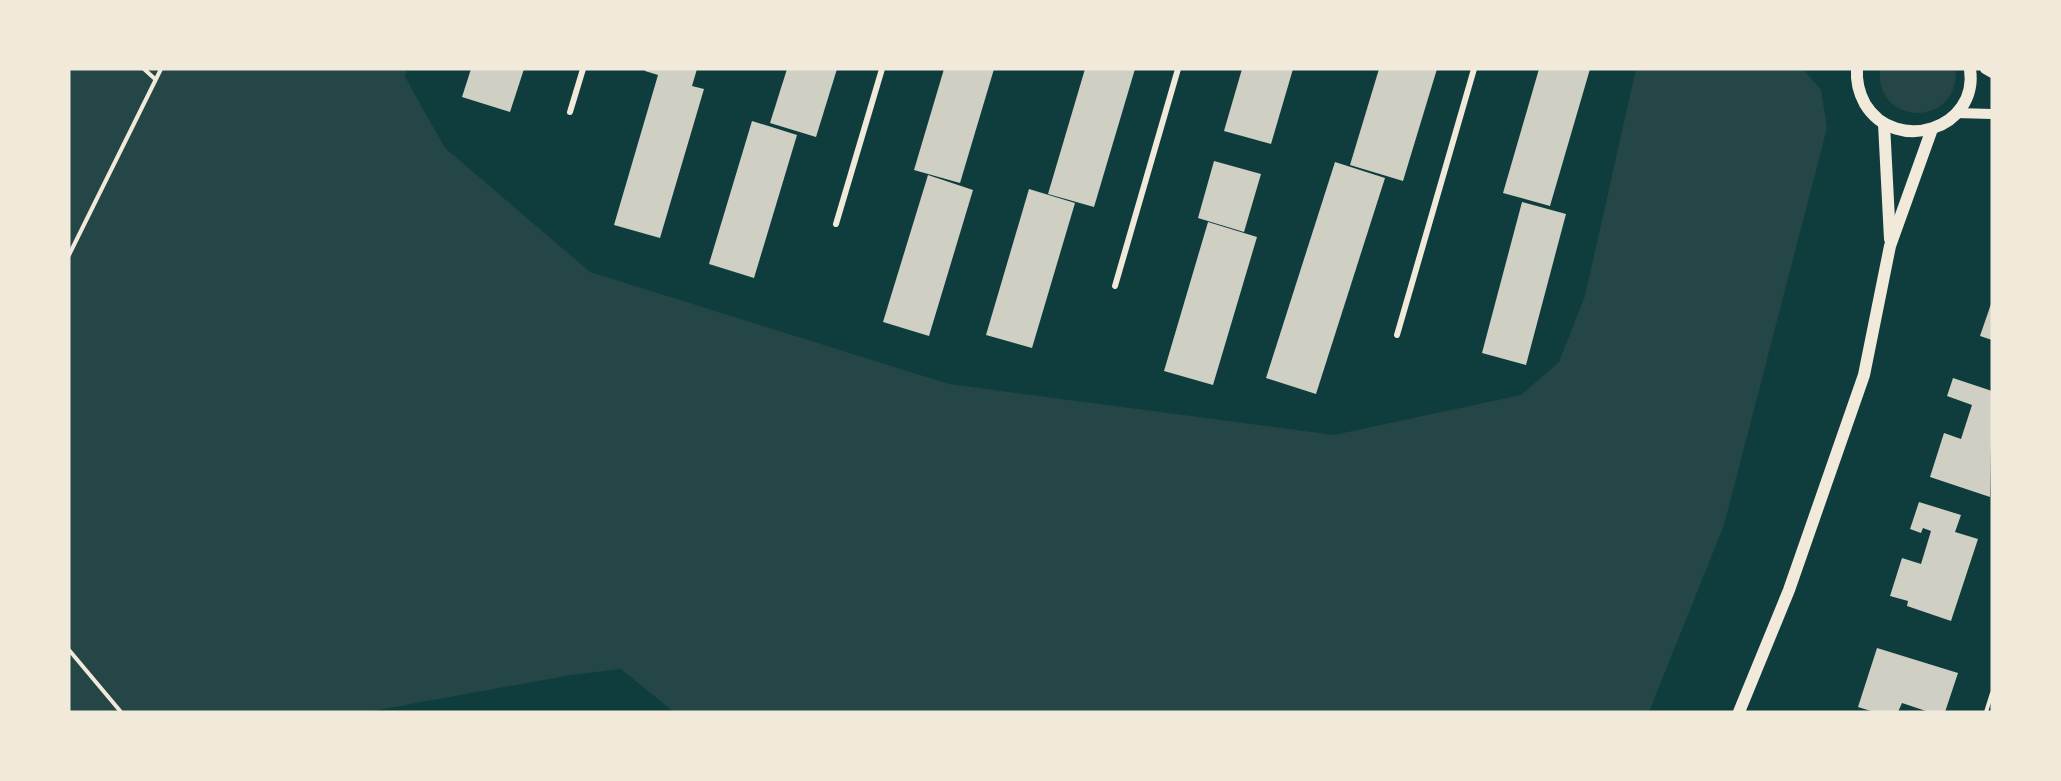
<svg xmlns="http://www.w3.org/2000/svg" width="2061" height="781" font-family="Overpass,sans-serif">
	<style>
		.green { fill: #244646 }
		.building { fill: #cfcfc3 }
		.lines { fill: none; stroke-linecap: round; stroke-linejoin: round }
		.path { stroke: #f1e9da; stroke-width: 4 }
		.minor { stroke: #f1e9da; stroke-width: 6 }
		.tertiary { stroke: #f1e9da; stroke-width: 10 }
		.secondary { stroke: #f1e9da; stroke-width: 12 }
	</style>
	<rect width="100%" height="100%" fill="#0f3d3e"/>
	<g class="green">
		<polygon points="69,69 407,69 405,77 445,148 590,272 949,384 1334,435 1521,395 1559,362 1585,296 1636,69 1803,69 1821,90 1827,128 1724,525 1649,712 674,712 621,669 571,675 367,712 69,712"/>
		<path d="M 1880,69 L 1956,69 C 1959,129 1874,126 1880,69 Z"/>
	</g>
	<g class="building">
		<polygon points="471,69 524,69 510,112 462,97"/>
		<polygon points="645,69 697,69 692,86 704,89 660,238 614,225 658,75 645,71"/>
		<polygon points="787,69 837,69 816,137 770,123"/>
		<polygon points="944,69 994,69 960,183 914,170"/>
		<polygon points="1085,69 1135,69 1094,207 1048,194"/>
		<polygon points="1242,69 1293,69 1271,144 1224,131"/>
		<polygon points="1379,69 1437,69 1403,181 1350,165"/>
		<polygon points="1539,69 1590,69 1550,206 1503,193"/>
		<polygon points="752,121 797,135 754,278 709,264"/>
		<polygon points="1214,161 1261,174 1244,232 1198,218"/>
		<polygon points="1335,162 1385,178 1316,394 1266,378"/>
		<polygon points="928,175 973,190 929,336 883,322"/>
		<polygon points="1029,189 1075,203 1032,348 986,335"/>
		<polygon points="1522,202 1566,214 1526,365 1482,353"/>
		<polygon points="1208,222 1257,237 1213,385 1164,371"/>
		<polygon points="1992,301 1992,340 1980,336"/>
		<polygon points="1953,378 1992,391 1990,497 1930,477 1944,433 1961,439 1972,405 1947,396"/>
		<polygon points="1919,502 1961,515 1955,532 1978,539 1951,621 1907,606 1908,601 1890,596 1902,558 1921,564 1931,531 1923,528 1921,533 1910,529"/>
		<polygon points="1877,648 1958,673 1945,712 1929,712 1902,703 1898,712 1874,712 1858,707"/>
	</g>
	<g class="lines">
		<g class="path">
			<polyline points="144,69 155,79"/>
			<polyline points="69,255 161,69"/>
			<polyline points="69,650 121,712"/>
			<polyline points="1986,712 1992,693"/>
		</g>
		<g class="minor">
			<polyline points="570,112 583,69"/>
			<polyline points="836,224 882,69"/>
			<polyline points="1115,286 1178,69"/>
			<polyline points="1397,335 1474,69"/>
		</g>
		<g class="tertiary">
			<polyline points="1985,69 1992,73"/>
			<polyline points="1956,113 1992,114"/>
		</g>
		<g class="secondary">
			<path d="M 1857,69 C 1856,82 1859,93 1865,104 C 1896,155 1979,129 1970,69"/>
			<polyline points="1884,124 1890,239"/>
			<polyline points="1739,712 1789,590 1864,375 1890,246 1932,129"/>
		</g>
	</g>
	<rect width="2061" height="781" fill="none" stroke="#f1e9da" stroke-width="141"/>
</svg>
